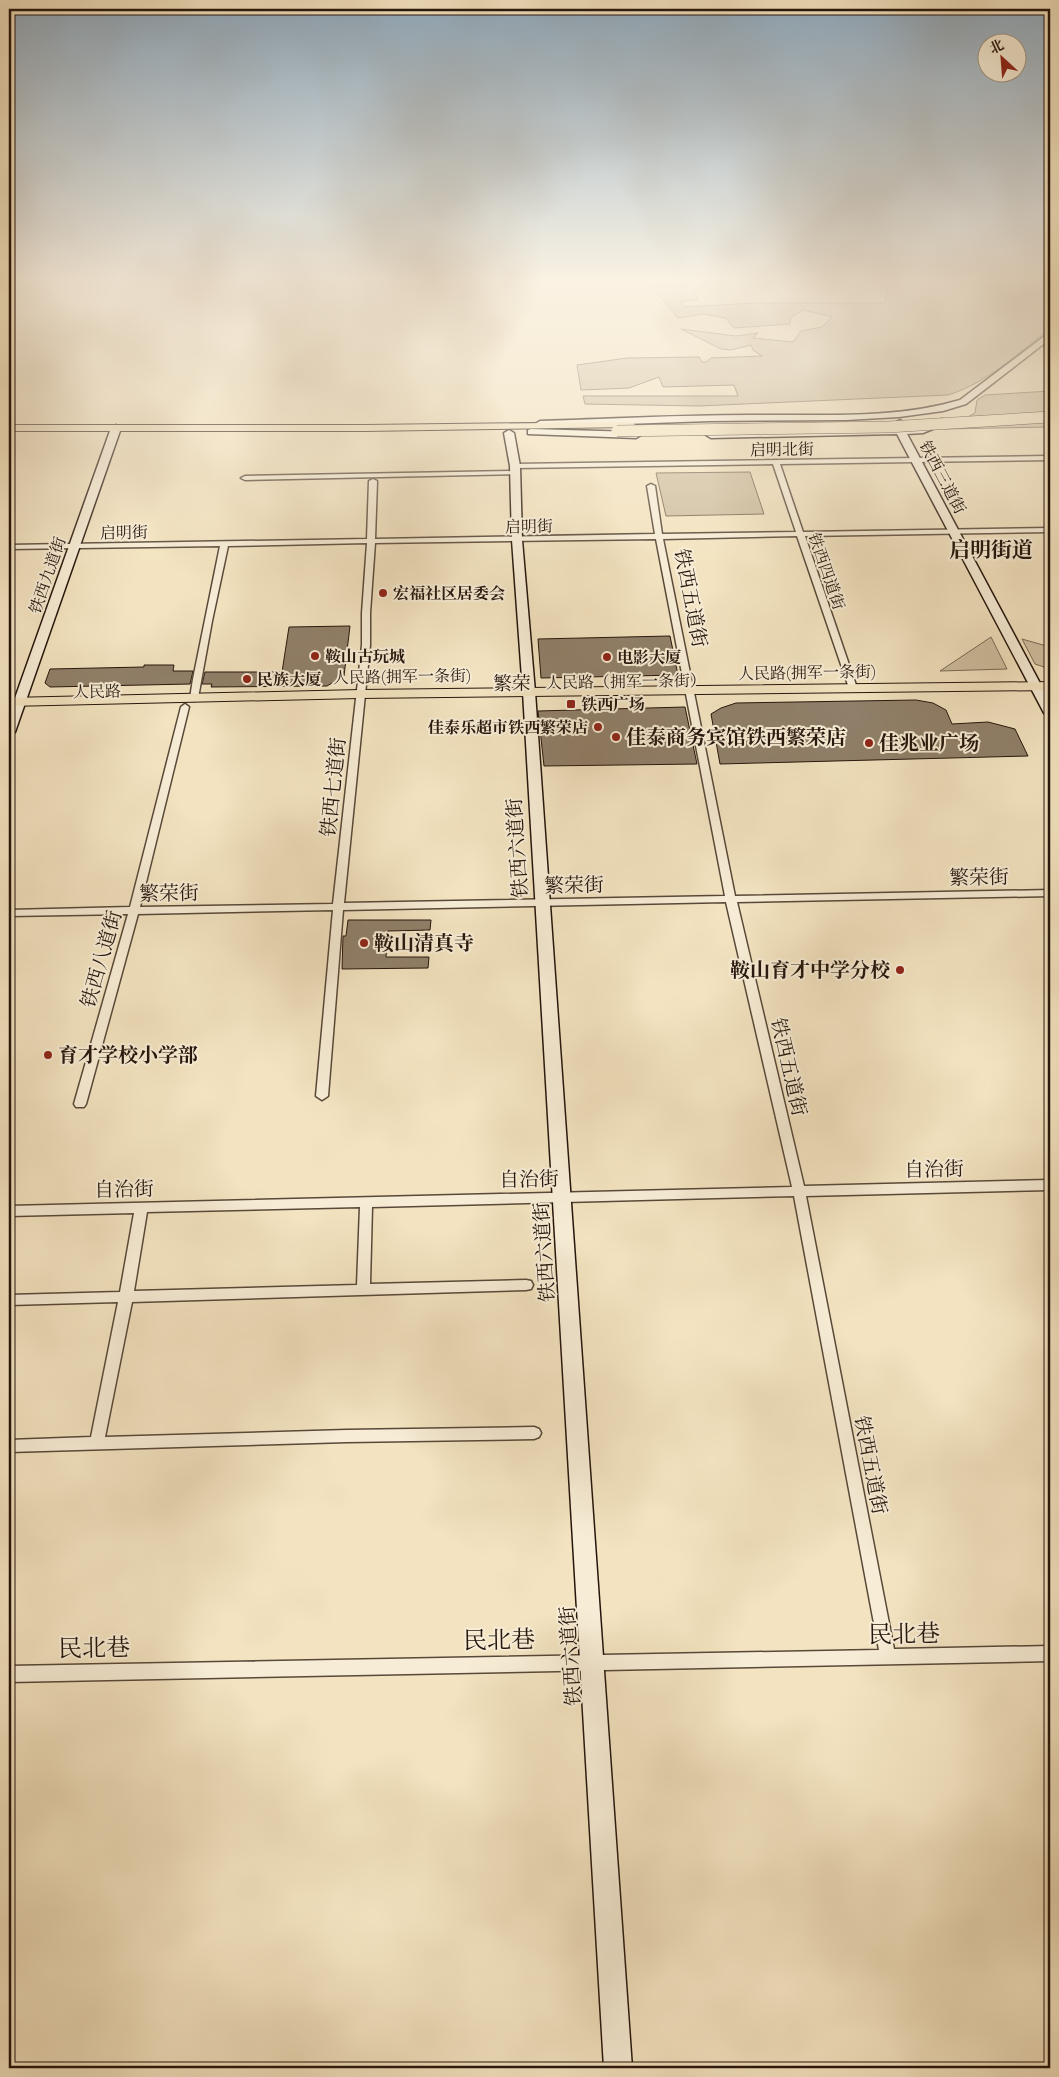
<svg xmlns="http://www.w3.org/2000/svg" width="1059" height="2077" font-family="'Sorts Mill Goudy','Noto Serif SC',serif">
	<style>
		.green { fill: #d0c0a1; stroke: #7a6a56 }
		.building { fill: #90806a; stroke: #25150c }
		.lines { fill: none; stroke-linecap: round; stroke-linejoin: round }
		.street-casing { stroke: #584839; stroke-width: 3 }
		.secondary-casing { stroke: #25150c; stroke-width: 3 }
		.primary-casing { stroke: #25150c; stroke-width: 2 }
		.street { fill: #f7edd6; fill-rule: evenodd }
		.secondary { fill: #f7edd6; fill-rule: evenodd }
		.primary { fill: #f3e3c0; fill-rule: evenodd }
		.primary-bridge-casing { stroke: #25150c; stroke-width: 12; stroke-linecap: butt }
		.primary-bridge { stroke: #f3e3c0; stroke-width: 11 }
		.poi-dot { fill: #8f2418; stroke: #f7edd6; stroke-width: 2 }
		.labels { text-anchor: middle; stroke-width: 4; stroke-linejoin: round; paint-order: stroke }
		.far-street-label { font-size: 16px; fill: #25150c; stroke: #f7edd6 }
		.far-poi-label { font-size: 16px; font-weight: bold; fill: #25150c; stroke: #f7edd6; text-anchor: start }
		.far-quarter-label { font-size: 19px; fill: #25150c; stroke: #f7edd6 }
		.street-label { font-size: 20px; fill: #25150c; stroke: #f7edd6 }
		.poi-label { font-size: 20px; font-weight: bold; fill: #25150c; stroke: #f7edd6; text-anchor: start }
		.far-district-label { font-size: 21px; font-weight: bold; fill: #25150c; stroke: #f7edd6 }
		.near-street-label { font-size: 24px; fill: #25150c; stroke: #f7edd6 }
	</style>
	<rect width="100%" height="100%" fill="#f3e3c0"/>
	<filter id="stains"><feTurbulence type="fractalNoise" baseFrequency=".004" numOctaves="4"/><feColorMatrix values="0 0 0 0 .2 0 0 0 0 .09 0 0 0 0 .02 0 0 0 .5 -.17"/></filter>
	<radialGradient id="worn" r=".72"><stop offset=".6" stop-color="#630" stop-opacity="0"/><stop offset="1" stop-color="#630" stop-opacity=".3"/></radialGradient>
	<g class="green">
		<path d="M 880,280 L 1050,280 L 1050,329 C 1018,353 987,383 948,395 L 699,406 L 585,404 L 583,396 L 738,396 L 734,385 L 663,387 L 659,377 L 629,388 L 581,390 L 577,365 L 627,358 L 699,357 L 702,362 L 706,362 L 711,358 L 762,356 L 753,350 L 751,345 L 731,350 L 721,349 L 681,329 L 736,336 L 758,333 L 753,338 L 793,342 L 801,331 L 822,327 L 832,317 L 803,310 L 790,318 L 790,324 L 734,328 L 726,318 L 703,314 L 678,318 L 652,286 L 709,282 L 693,291 L 698,300 L 681,301 L 685,307 L 755,303 L 885,303 L 887,290 Z"/>
		<polygon points="1050,391 1050,427 945,429 975,413 977,400 985,395"/>
		<polygon points="750,472 764,514 666,516 656,473"/>
		<polygon points="991,637 1007,669 940,671"/>
		<polygon points="1022,639 1050,647 1050,669 1035,664"/>
	</g>
	<g class="building">
		<polygon points="350,626 344,676 327,686 211,687 212,684 202,684 205,672 282,672 289,627"/>
		<polygon points="670,636 678,675 541,678 538,639"/>
		<polygon points="144,665 174,665 173,671 193,671 190,684 50,687 45,683 50,669 144,667"/>
		<polygon points="916,700 933,703 946,710 952,724 988,722 1015,729 1028,756 720,764 711,714 721,708 736,703"/>
		<polygon points="685,707 697,764 544,766 538,711"/>
		<polygon points="348,920 431,920 430,930 388,931 386,957 429,957 428,968 342,969 343,936 346,936"/>
	</g>
	<g class="lines">
		<g class="street-casing">
			<g id="street">
				<path d="M 1050,456 L 1050,460 L 780,464 L 803,532 L 1050,528 L 1050,532 L 805,536 L 857,688 L 853,691 L 849,688 L 797,536 L 663,539 L 735,896 L 1050,890 L 1050,896 L 737,902 L 804,1186 L 1050,1180 L 1050,1190 L 806,1196 L 894,1649 L 1050,1646 L 1050,1661 L 9,1682 L 9,1666 L 879,1650 L 794,1196 L 372,1207 L 370,1284 L 526,1280 L 531,1281 L 533,1285 L 531,1289 L 526,1290 L 132,1302 L 105,1437 L 347,1430 L 534,1427 L 539,1429 L 541,1433 L 539,1437 L 534,1439 L 347,1442 L 9,1452 L 9,1440 L 91,1437 L 118,1302 L 9,1305 L 9,1295 L 120,1292 L 134,1213 L 9,1216 L 9,1206 L 792,1187 L 726,902 L 343,910 L 328,1096 L 322,1100 L 316,1096 L 333,910 L 138,914 L 86,1104 L 84,1107 L 76,1107 L 74,1104 L 128,914 L 9,916 L 9,910 L 130,907 L 181,707 L 185,704 L 189,707 L 140,907 L 333,904 L 362,645 L 362,613 L 367,543 L 228,546 L 212,621 L 198,698 L 194,701 L 190,698 L 193,679 L 220,546 L 9,549 L 9,545 L 367,539 L 369,481 L 373,479 L 377,481 L 375,539 L 655,534 L 647,486 L 651,484 L 655,486 L 662,534 L 796,532 L 773,464 L 515,468 L 511,466 L 515,464 ZM 656,539 L 725,896 L 344,903 L 370,645 L 370,613 L 375,543 ZM 360,1207 L 357,1285 L 134,1291 L 147,1212 Z"/>
				<polygon points="515,471 517,472 517,474 245,480 241,478 245,476"/>
			</g>
		</g>
		<g class="secondary-casing">
			<g id="secondary">
				<path d="M 1050,332 L 1050,339 L 966,404 L 943,411 L 899,417 L 846,420 L 710,421 L 540,427 L 535,424 L 540,421 C 609,419 679,415 749,415 C 818,414 893,420 960,400 Z"/>
				<polygon points="942,419 945,420 945,424 923,433 907,434 1050,702 1050,717 1044,713 897,434 711,438 706,435 711,432 896,429 895,423 900,420 905,423 905,428 919,428"/>
				<polygon points="116,425 121,428 15,732 9,736 9,715 111,428"/>
				<polygon points="531,429 636,432 641,435 636,438 528,434 528,430"/>
				<polygon points="509,430 514,433 520,466 522,540 535,692 632,2068 604,2068 523,692 512,540 510,466 504,433"/>
			</g>
		</g>
		<g class="primary-casing">
			<g id="primary">
				<polygon points="629,422 633,423 635,425 633,427 365,431 9,431 9,425 365,425"/>
				<polygon points="1050,682 1050,690 360,698 9,706 9,698 360,690"/>
			</g>
		</g>
		<use href="#street" class="street"/>
		<use href="#secondary" class="secondary"/>
		<use href="#primary" class="primary"/>
		<g class="primary-bridge-casing">
			<polyline id="primary-bridge" points="617,431 888,427 1050,417"/>
		</g>
		<use href="#primary-bridge" class="primary-bridge"/>
	</g>
	<linearGradient id="sky" x2="0" y2="1"><stop stop-color="#90abc0"/><stop offset="0.49" stop-color="#faf2e3"/><stop offset="1" stop-color="#faf2e3" stop-opacity="0"/></linearGradient>
	<rect width="1059" height="571" fill="url(#sky)"/>
	<g class="poi-dot">
		<circle cx="383" cy="593" r="5"/>
		<circle cx="315" cy="656" r="5"/>
		<circle cx="607" cy="657" r="5"/>
		<circle cx="247" cy="679" r="5"/>
		<rect x="566" y="699" width="10" height="10" rx="2.5"/>
		<circle cx="598" cy="727" r="5"/>
		<circle cx="616" cy="737" r="5"/>
		<circle cx="869" cy="743" r="5"/>
		<circle cx="364" cy="943" r="5"/>
		<circle cx="900" cy="970" r="5"/>
		<circle cx="48" cy="1055" r="5"/>
	</g>
	<g class="labels">
		<g class="far-street-label">
			<text transform="translate(782 449) rotate(-1)" y="6">启明北街</text>
			<text transform="translate(943 477) rotate(62)" y="6">铁西三道街</text>
			<text transform="translate(529 526) rotate(-1)" y="6">启明街</text>
			<text transform="translate(124 532) rotate(-1)" y="6">启明街</text>
			<text transform="translate(827 571) rotate(71)" y="6">铁西四道街</text>
			<text transform="translate(47 575) rotate(-71)" y="6">铁西九道街</text>
			<text transform="translate(807 672) rotate(-1)" y="6">人民路(拥军一条街)</text>
			<text transform="translate(402 676) rotate(-1)" y="6">人民路(拥军一条街)</text>
			<text transform="translate(626 681) rotate(-1)" y="6">人民路（拥军一条街）</text>
			<text transform="translate(97 691) rotate(-1)" y="6">人民路</text>
		</g>
		<g class="far-poi-label">
			<text x="393" y="599">宏福社区居委会</text>
			<text x="325" y="662">鞍山古玩城</text>
			<text x="617" y="663">电影大厦</text>
			<text x="257" y="685">民族大厦</text>
			<text x="581" y="710">铁西广场</text>
			<text x="588" y="733" text-anchor="end">佳泰乐超市铁西繁荣店</text>
		</g>
		<g class="far-quarter-label">
			<text x="512" y="690">繁荣</text>
		</g>
		<g class="street-label">
			<text transform="translate(691 598) rotate(79)" y="7">铁西五道街</text>
			<text transform="translate(333 787) rotate(-84)" y="7">铁西七道街</text>
			<text transform="translate(517 848) rotate(-94)" y="7">铁西六道街</text>
			<text transform="translate(979 877) rotate(-1)" y="7">繁荣街</text>
			<text transform="translate(574 885) rotate(-1)" y="7">繁荣街</text>
			<text transform="translate(169 893) rotate(-1)" y="7">繁荣街</text>
			<text transform="translate(101 959) rotate(-74)" y="7">铁西八道街</text>
			<text transform="translate(789 1067) rotate(77)" y="7">铁西五道街</text>
			<text transform="translate(934 1169) rotate(-1)" y="7">自治街</text>
			<text transform="translate(529 1179) rotate(-1)" y="7">自治街</text>
			<text transform="translate(124 1189) rotate(-1)" y="7">自治街</text>
			<text transform="translate(544 1252) rotate(-94)" y="7">铁西六道街</text>
			<text transform="translate(871 1465) rotate(79)" y="7">铁西五道街</text>
			<text transform="translate(570 1656) rotate(-94)" y="7">铁西六道街</text>
		</g>
		<g class="poi-label">
			<text x="626" y="744">佳泰商务宾馆铁西繁荣店</text>
			<text x="879" y="750">佳兆业广场</text>
			<text x="374" y="950">鞍山清真寺</text>
			<text x="890" y="977" text-anchor="end">鞍山育才中学分校</text>
			<text x="58" y="1062">育才学校小学部</text>
		</g>
		<g class="far-district-label">
			<text x="991" y="557">启明街道</text>
		</g>
		<g class="near-street-label">
			<text transform="translate(904 1634) rotate(-1)" y="8">民北巷</text>
			<text transform="translate(499 1640) rotate(-1)" y="8">民北巷</text>
			<text transform="translate(94 1648) rotate(-1)" y="8">民北巷</text>
		</g>
	</g>
	<rect width="1059" height="2077" fill="none" stroke="#f3e3c0" stroke-width="30"/>
	<rect x="10" y="10" width="1039" height="2057" fill="none" stroke="#25150c" stroke-width="2.5"/>
	<rect x="15" y="15" width="1029" height="2047" fill="none" stroke="#25150c"/>
	<g transform="translate(1002 58) rotate(334)"><circle r="24" fill="#f7edd6" stroke="#a39785"/>
	<path d="M0-4L9 19L0 12L-9 19Z" fill="#8f2418"/>
	<text y="-8" font-size="14" font-weight="bold" text-anchor="middle" fill="#25150c">北</text>
	</g>
	<rect width="100%" height="100%" filter="url(#stains)"/>
	<rect width="100%" height="100%" fill="url(#worn)"/>
</svg>
